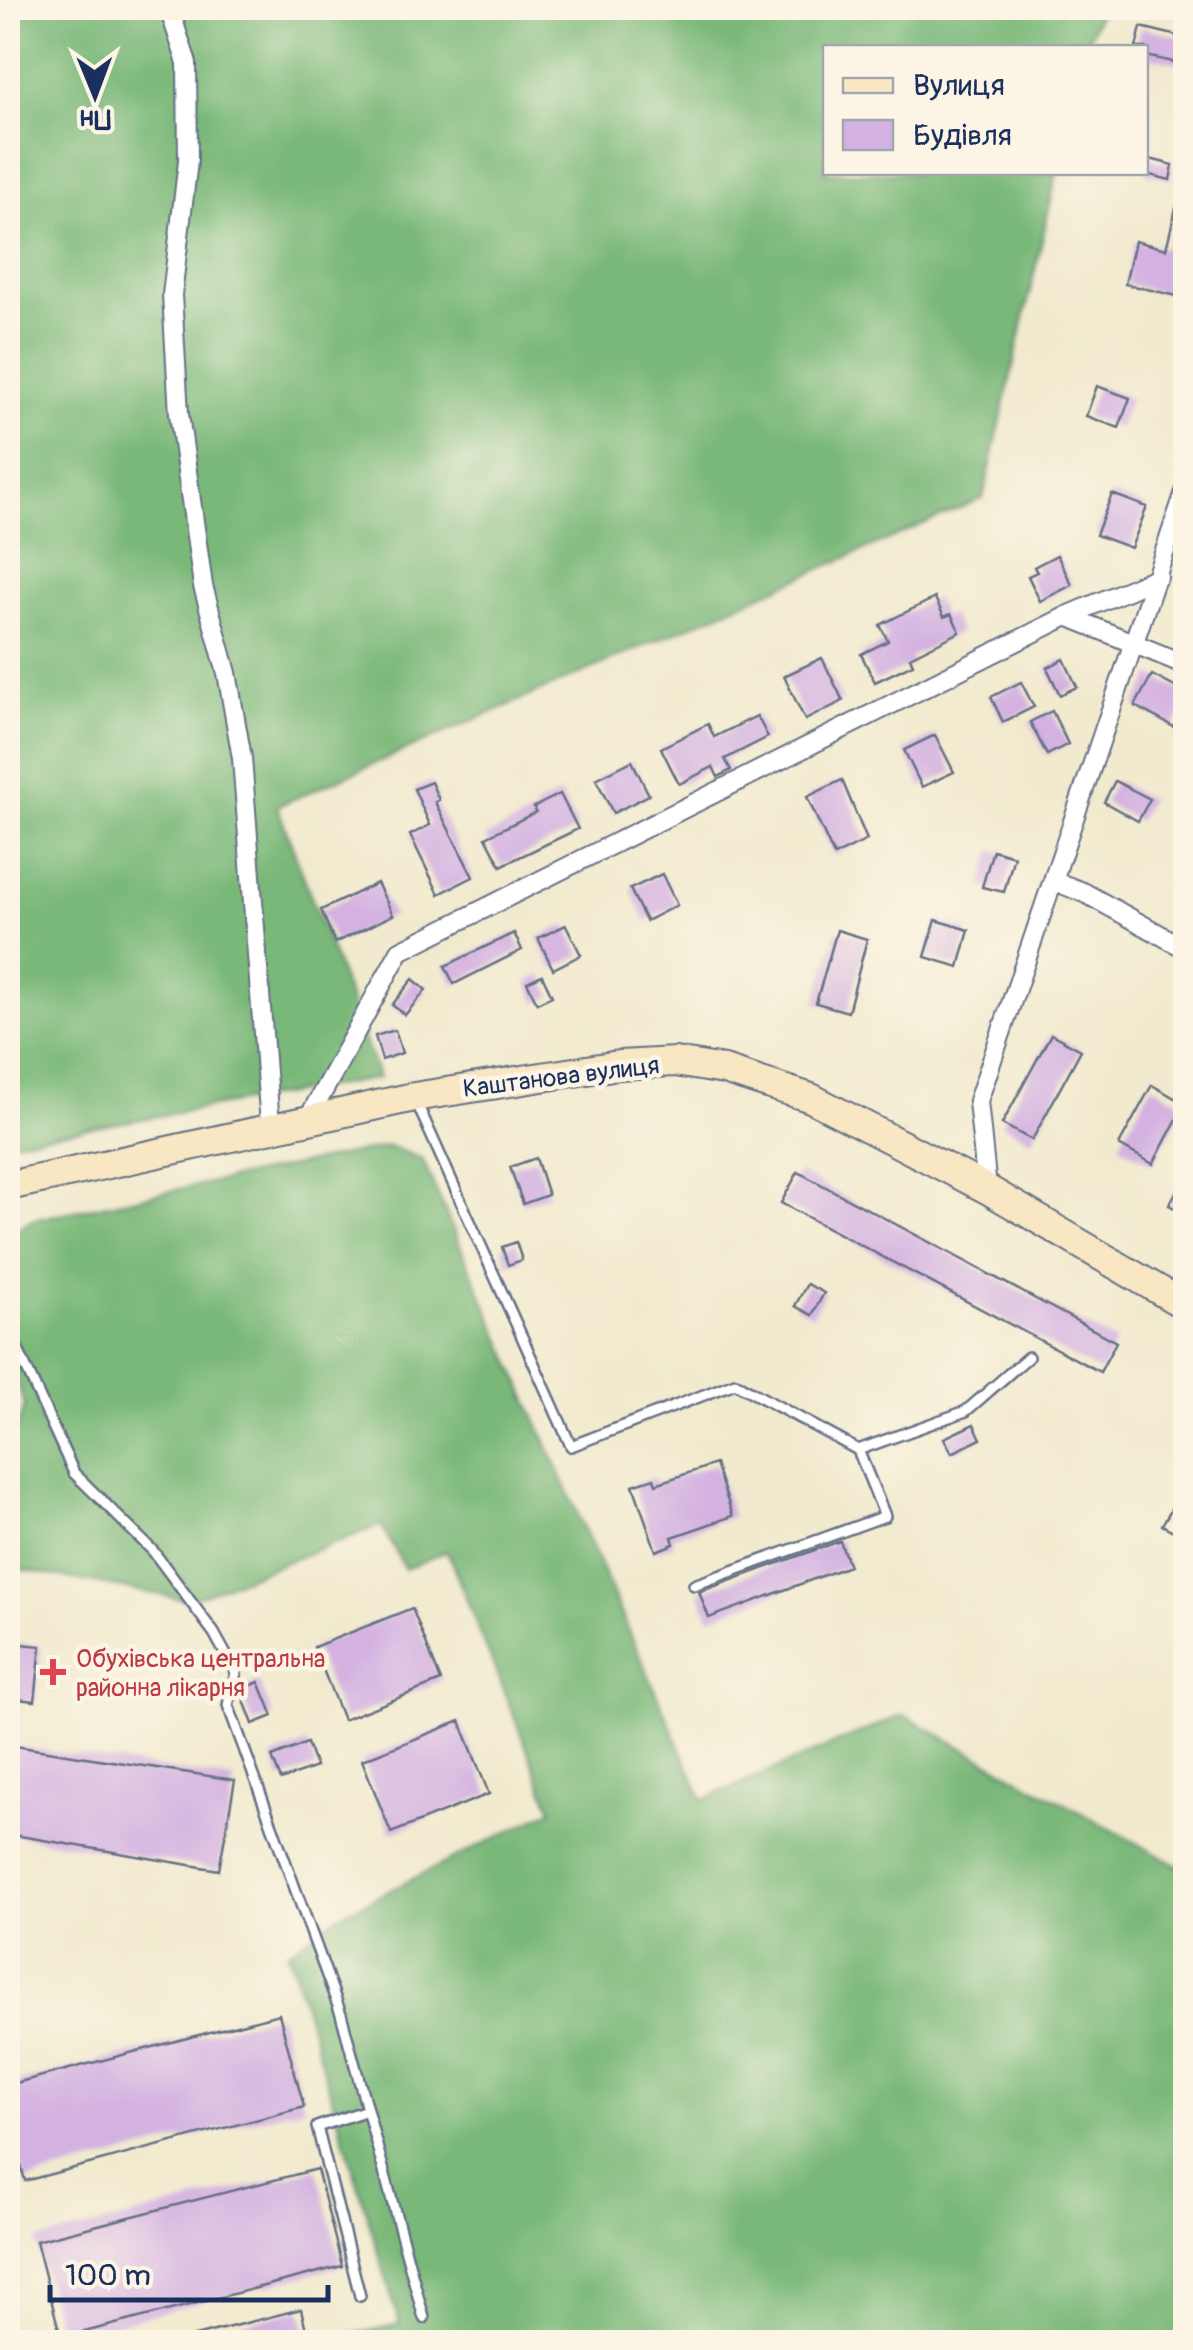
<svg xmlns="http://www.w3.org/2000/svg" width="1193" height="2350" font-family="Pangolin,sans-serif">
	<style>
		.forest { fill: #79b878; stroke: #4a746b; stroke-width: 2.5 }
		.building { fill: #d3b1e1 }
		.lines { fill: none; stroke-linecap: round; stroke-linejoin: round }
		.service-casing { stroke: #667085; stroke-width: 14 }
		.minor-casing { stroke: #667085; stroke-width: 22 }
		.secondary-casing { stroke: #667085; stroke-width: 32 }
		.service { stroke: #fff; stroke-width: 9 }
		.minor { stroke: #fff; stroke-width: 18 }
		.secondary { stroke: #f9e7c3; stroke-width: 28 }
		.health-dot { fill: #e0444e; stroke: #fcf5e5; stroke-width: 4 }
		.labels { text-anchor: middle; stroke-width: 9; stroke-linejoin: round; paint-order: stroke }
		.street-label { font-size: 25px; fill: #1b2f5e; stroke: #fcf5e5 }
		.health-label { font-size: 25px; fill: #be3a42; stroke: #fcf5e5; text-anchor: start }
	</style>
	<rect width="100%" height="100%" fill="#fcf5e5"/>
	<filter id="ink" filterUnits="userSpaceOnUse"><feTurbulence type="fractalNoise" baseFrequency=".01" numOctaves="2"/><feDisplacementMap in="SourceGraphic" scale="20" xChannelSelector="R" yChannelSelector="G"/><feConvolveMatrix kernelMatrix="1 2 1 2 8 2 1 2 1" color-interpolation-filters="sRGB"/></filter>
	<filter id="wash" filterUnits="userSpaceOnUse"><feTurbulence type="fractalNoise" baseFrequency=".0048" numOctaves="4" result="noise"/><feDisplacementMap in="SourceGraphic" scale="40" xChannelSelector="R" yChannelSelector="G"/><feGaussianBlur stdDeviation="2.25" result="paint"/><feColorMatrix in="noise" values="0 0 0 0 0 0 0 0 0 0 0 0 0 0 0 0 0 1.4 0 .05"/><feComposite in="paint" operator="in"/></filter>
	<g filter="url(#wash)">
		<rect width="100%" height="100%" fill="#f1eace"/>
		<g class="forest">
			<polygon points="8,8 1101,8 1085,47 826,48 826,172 1057,173 983,498 277,806 379,1078 8,1142"/>
			<polygon points="388,1146 422,1159 703,1800 903,1715 1185,1870 1185,2342 321,2342 400,2324 288,1952 336,1917 552,1810 447,1551 405,1569 381,1525 188,1600 8,1567 8,1446 25,1406 8,1359 8,1235 32,1220"/>
		</g>
		<g id="blocks">
			<g class="building">
				<polygon points="1141,27 1186,38 1186,65 1146,56 1146,48 1136,48"/>
				<polygon points="1146,158 1173,165 1170,180 1146,174"/>
				<polygon points="1180,192 1186,192 1186,298 1125,284 1135,241 1166,249"/>
				<polygon points="1097,386 1130,398 1119,428 1086,416"/>
				<polygon points="1112,494 1147,507 1131,548 1096,535"/>
				<polygon points="1057,555 1072,585 1040,601 1028,576 1037,572 1034,567"/>
				<polygon points="935,598 944,617 951,614 960,632 910,657 913,664 875,682 861,654 888,641 880,625"/>
				<polygon points="822,658 843,701 805,720 784,676"/>
				<polygon points="1064,659 1077,687 1060,695 1047,668"/>
				<polygon points="1152,675 1186,693 1186,707 1174,727 1135,706"/>
				<polygon points="1021,682 1034,707 1003,722 991,697"/>
				<polygon points="1052,711 1068,744 1047,755 1030,722"/>
				<polygon points="757,716 768,737 725,759 731,770 718,777 713,767 679,784 661,748 708,724 714,737"/>
				<polygon points="935,735 954,772 922,787 904,750"/>
				<polygon points="632,761 649,795 613,813 596,779"/>
				<polygon points="842,780 867,840 834,856 807,797"/>
				<polygon points="1115,781 1150,799 1138,821 1104,802"/>
				<polygon points="431,782 439,800 435,802 473,877 439,894 410,835 430,825 414,789"/>
				<polygon points="560,794 578,829 501,866 486,837 536,812 534,807"/>
				<polygon points="993,850 1014,856 1004,892 982,887"/>
				<polygon points="662,874 677,905 646,921 630,889"/>
				<polygon points="377,883 393,915 335,943 321,910"/>
				<polygon points="936,920 969,930 959,967 925,957"/>
				<polygon points="566,925 581,955 553,969 538,938"/>
				<polygon points="837,930 867,939 848,1012 816,1003"/>
				<polygon points="514,933 522,950 454,984 445,966"/>
				<polygon points="542,975 552,996 537,1003 527,982"/>
				<polygon points="413,979 426,990 405,1015 392,1005"/>
				<polygon points="395,1030 402,1053 382,1060 375,1036"/>
				<polygon points="1051,1034 1081,1050 1032,1140 1002,1124"/>
				<polygon points="1152,1085 1185,1104 1153,1164 1119,1145"/>
				<polygon points="536,1158 548,1195 523,1204 510,1167"/>
				<polygon points="798,1172 1116,1342 1100,1372 781,1203"/>
				<polygon points="1186,1174 1186,1214 1169,1205"/>
				<polygon points="516,1242 522,1260 508,1265 502,1247"/>
				<polygon points="807,1284 824,1293 812,1315 795,1306"/>
				<polygon points="974,1424 981,1439 952,1453 944,1438"/>
				<polygon points="715,1464 733,1516 672,1537 674,1544 656,1551 633,1485 654,1478 656,1484"/>
				<polygon points="1174,1504 1186,1510 1177,1533 1162,1525"/>
				<polygon points="840,1541 849,1566 709,1618 699,1592"/>
				<polygon points="412,1608 441,1681 343,1720 314,1647"/>
				<polygon points="12,1643 41,1646 35,1701 8,1698"/>
				<polygon points="259,1682 273,1716 253,1724 240,1690"/>
				<polygon points="460,1721 489,1794 391,1833 362,1760"/>
				<polygon points="307,1743 316,1767 281,1780 272,1757"/>
				<polygon points="8,1745 235,1780 219,1870 8,1834"/>
				<polygon points="279,2014 304,2107 25,2181 8,2114 8,2085"/>
				<polygon points="317,2169 342,2266 61,2338 36,2241"/>
				<polygon points="301,2309 309,2342 192,2342 191,2337"/>
			</g>
		</g>
	</g>
	<g filter="url(#ink)">
		<use href="#blocks" fill-opacity="0" stroke="#667085" stroke-width="2.5"/>
		<g class="lines">
			<g class="service-casing">
				<g id="service">
					<polyline points="415,1099 571,1446 735,1383 858,1450 885,1516 694,1585"/>
					<polyline points="8,1328 74,1473 153,1551 214,1633 236,1673 228,1705 341,2014 424,2318"/>
					<polyline points="858,1450 966,1411 1028,1357"/>
					<polyline points="360,2296 317,2127 367,2110"/>
				</g>
			</g>
			<g class="minor-casing">
				<g id="minor">
					<polyline points="169,8 187,63 188,161 172,295 179,414 203,586 227,673 242,758 270,1125"/>
					<polyline points="1067,616 1186,665"/>
					<polyline points="1054,881 1085,893 1186,949"/>
					<polyline points="309,1117 400,951 1067,616 1158,577"/>
					<polyline points="987,1189 978,1101 1186,489"/>
				</g>
			</g>
			<g class="secondary-casing">
				<polyline id="secondary" points="8,1186 414,1097 619,1065 675,1062 724,1070 811,1098 987,1189 1186,1306"/>
			</g>
			<use href="#service" class="service"/>
			<use href="#minor" class="minor"/>
			<use href="#secondary" class="secondary"/>
		</g>
	</g>
	<path class="health-dot" d="M48 1657h10v10h10v10h-10v10h-10v-10h-10v-10h10z"/>
	<g class="labels">
		<g class="street-label">
			<text transform="translate(561 1076) rotate(-7)" y="9">Каштанова вулиця</text>
		</g>
		<g class="health-label">
			<text x="76" y="1667">Обухівська центральна<tspan x="76" dy="29">районна лікарня</tspan></text>
		</g>
	</g>
	<rect width="1193" height="2350" fill="none" stroke="#fcf5e5" stroke-width="40"/>
	<rect x="823" y="45" width="325" height="130" fill="#fcf5e5" stroke="#a2a6af" stroke-width="2.5"/>
	<rect x="843" y="78" width="50" height="15" fill="#f9e7c3" stroke="#a2a6af" stroke-width="2.5"/>
	<text x="913" y="95" font-size="30" fill="#1b2f5e">Вулиця</text>
	<rect x="843" y="120" width="50" height="30" fill="#d3b1e1" stroke="#a2a6af" stroke-width="2.5"/>
	<text x="913" y="145" font-size="30" fill="#1b2f5e">Будівля</text>
	<g transform="translate(95 95) rotate(179)" stroke="#fcf5e5" stroke-width="8" paint-order="stroke">
	<path d="M0-8L18 38L0 25L-18 38Z" fill="#1b2f5e"/>
	<text y="-15" font-size="28" font-weight="bold" text-anchor="middle" fill="#1b2f5e">Пн</text>
	</g>
	<path d="M50 2285v15h278v-15" fill="none" stroke="#1b2f5e" stroke-width="5"/>
	<text x="65" y="2285" font-size="30" fill="#1b2f5e" stroke="#fcf5e5" stroke-width="8" paint-order="stroke">100 m</text>
</svg>
